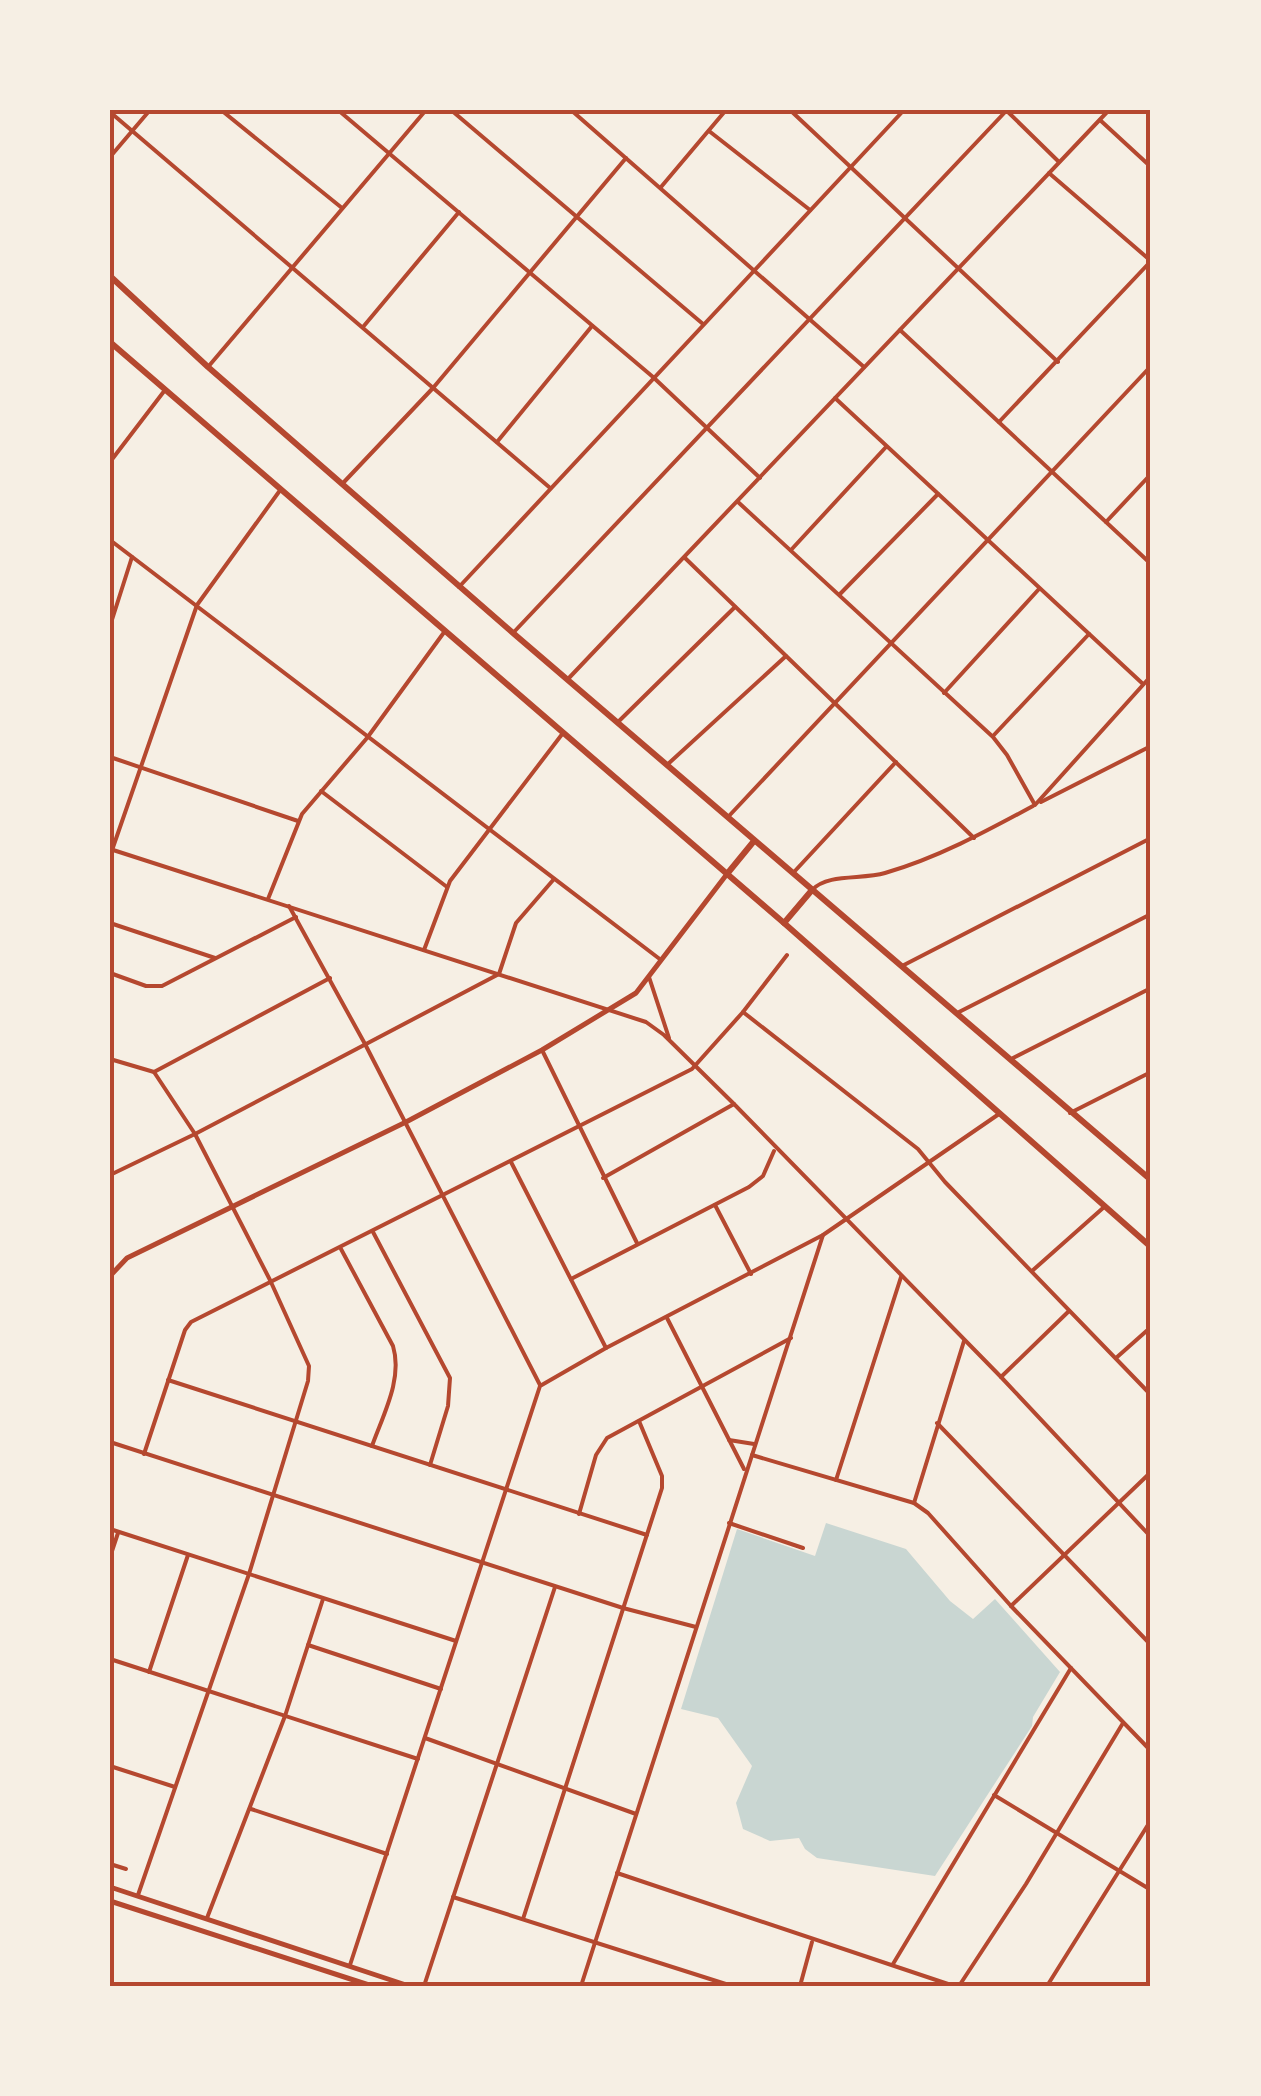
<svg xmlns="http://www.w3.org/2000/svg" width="1261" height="2096" font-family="'Source Serif 4',serif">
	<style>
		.water { fill: #c9d6d2 }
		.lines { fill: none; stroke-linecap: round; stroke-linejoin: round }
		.minor { stroke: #b5482f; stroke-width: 4 }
		.secondary { stroke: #b5482f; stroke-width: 5 }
		.primary { stroke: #b5482f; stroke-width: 6 }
		.neatline { fill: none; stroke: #b5482f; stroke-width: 4 }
	</style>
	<rect width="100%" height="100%" fill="#f6efe4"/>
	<polygon class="water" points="826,1523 906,1549 950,1601 973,1619 995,1599 1060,1672 1033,1717 1032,1726 935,1876 817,1858 805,1849 799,1838 770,1841 743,1829 736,1803 752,1766 718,1718 681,1709 737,1529 815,1556"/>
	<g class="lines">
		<g class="minor">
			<polyline points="221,110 342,208"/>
			<polyline points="338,110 653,377 760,478"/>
			<polyline points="451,110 703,324"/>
			<polyline points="571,110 864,367"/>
			<polyline points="790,110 1058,362"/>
			<polyline points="110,112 549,487"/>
			<polyline points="1008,112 1058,161"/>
			<polyline points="1100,120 1151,167"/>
			<polyline points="709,131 810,210"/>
			<polyline points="110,157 150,110"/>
			<polyline points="1049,173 1151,261"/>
			<polyline points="661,187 726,110"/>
			<polyline points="363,327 459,212"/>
			<polyline points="900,330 1151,564"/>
			<polyline points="208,367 426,110"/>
			<polyline points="835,398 1143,684"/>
			<polyline points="999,422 1151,261"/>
			<polyline points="497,442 592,326"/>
			<polyline points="110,462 165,390"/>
			<polyline points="344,482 433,388 626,158"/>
			<polyline points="738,502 993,737 1007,755 1035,805 1151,676"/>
			<polyline points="1106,522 1151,474"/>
			<polyline points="110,540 661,960"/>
			<polyline points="791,550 886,447"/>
			<polyline points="685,558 974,838"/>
			<polyline points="459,587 904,110"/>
			<polyline points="840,594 938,494"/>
			<polyline points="110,626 132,557"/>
			<polyline points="513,633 1007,110"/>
			<polyline points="568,679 1109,110"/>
			<polyline points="944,693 1039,589"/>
			<polyline points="618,722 735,607"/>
			<polyline points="993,736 1089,634"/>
			<polyline points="110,757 298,821"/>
			<polyline points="668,764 786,656"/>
			<polyline points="321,791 447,887"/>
			<polyline points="1041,802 1151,746"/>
			<polyline points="728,817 1151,366"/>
			<polyline points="110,849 646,1022 664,1035 734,1104 1001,1377 1151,1537"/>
			<polyline points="110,856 197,605 281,489"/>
			<polyline points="794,872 896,762"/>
			<path d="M 812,890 C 828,873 862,880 885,873 C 937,858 985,832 1033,806"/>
			<polyline points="268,899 302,814 367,738 445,631"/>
			<polyline points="289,906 365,1044 540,1385"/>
			<polyline points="110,923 215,958"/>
			<polyline points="424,950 450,881 563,733"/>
			<polyline points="902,966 1151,838"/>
			<polyline points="110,973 146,986 162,986 296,917"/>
			<polyline points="499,974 516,923 554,879"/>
			<polyline points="649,977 669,1038"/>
			<polyline points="743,1012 918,1149 945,1182 1151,1395"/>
			<polyline points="959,1012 1151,914"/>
			<polyline points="542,1050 637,1243"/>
			<polyline points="1013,1058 1151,988"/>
			<polyline points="110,1059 154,1072 195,1134 270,1280 309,1366 308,1381 249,1574 138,1895"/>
			<polyline points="154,1072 330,978"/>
			<polyline points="1070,1113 1151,1072"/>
			<polyline points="511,1162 606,1348"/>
			<polyline points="110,1175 195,1134 499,974"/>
			<polyline points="603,1178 734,1104"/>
			<polyline points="715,1205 751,1274"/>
			<polyline points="373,1232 450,1378 448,1406 430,1465"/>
			<path d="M 341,1249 L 393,1346 C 403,1379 383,1415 372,1446"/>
			<polyline points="1032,1271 1103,1208"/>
			<polyline points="571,1279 749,1187 763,1176 774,1151"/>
			<polyline points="667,1318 744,1469"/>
			<polyline points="1116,1358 1151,1327"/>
			<polyline points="1001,1377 1069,1311"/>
			<polyline points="168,1380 647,1535"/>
			<polyline points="937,1423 1151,1645"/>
			<polyline points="729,1440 754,1444"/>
			<polyline points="110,1442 623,1608 696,1627"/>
			<polyline points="144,1454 185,1330 191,1322 692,1069 743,1012 787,955"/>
			<polyline points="752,1455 914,1503 928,1513 1011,1606 1151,1751"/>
			<polyline points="836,1480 901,1277"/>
			<polyline points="914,1503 964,1341"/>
			<polyline points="579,1514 596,1455 607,1438 791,1338"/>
			<polyline points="729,1523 803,1548"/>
			<polyline points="110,1529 456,1641"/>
			<polyline points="110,1557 118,1533"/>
			<polyline points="1011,1606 1151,1472"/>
			<polyline points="308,1645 441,1689"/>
			<polyline points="110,1659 418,1759"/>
			<polyline points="149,1672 188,1555"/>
			<polyline points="425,1738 636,1814"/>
			<polyline points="110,1766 175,1787"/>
			<polyline points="994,1795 1151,1890"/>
			<polyline points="251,1809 387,1854"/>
			<polyline points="110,1864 126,1869"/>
			<polyline points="617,1873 954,1986"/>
			<polyline points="453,1897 732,1986"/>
			<polyline points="207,1918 285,1716 323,1599"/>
			<polyline points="523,1919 662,1488 662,1476 639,1421"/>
			<polyline points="893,1964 1071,1668"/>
			<polyline points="350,1965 540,1386 606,1348 823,1235 999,1114"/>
			<polyline points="424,1986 555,1587"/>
			<polyline points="581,1986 823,1235"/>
			<polyline points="800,1986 812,1942"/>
			<polyline points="959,1986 1026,1884 1123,1723"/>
			<polyline points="1047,1986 1151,1820"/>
			<polyline points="1147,1986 1151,1979"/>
		</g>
		<g class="secondary">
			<polyline points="110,1276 127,1258 406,1122 542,1050 636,993 727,874"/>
			<polyline points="110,1887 409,1986"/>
			<polyline points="110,1901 372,1986"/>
		</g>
		<g class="primary">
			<polyline points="110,276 208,367 513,633 1151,1180"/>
			<polyline points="110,342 784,923 1151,1247"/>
			<polyline points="727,874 754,841"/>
			<polyline points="784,923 812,890"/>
		</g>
	</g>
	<rect width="1261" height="2096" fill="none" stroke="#f6efe4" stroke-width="225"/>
	<rect x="112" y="112" width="1036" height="1872" class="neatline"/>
</svg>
